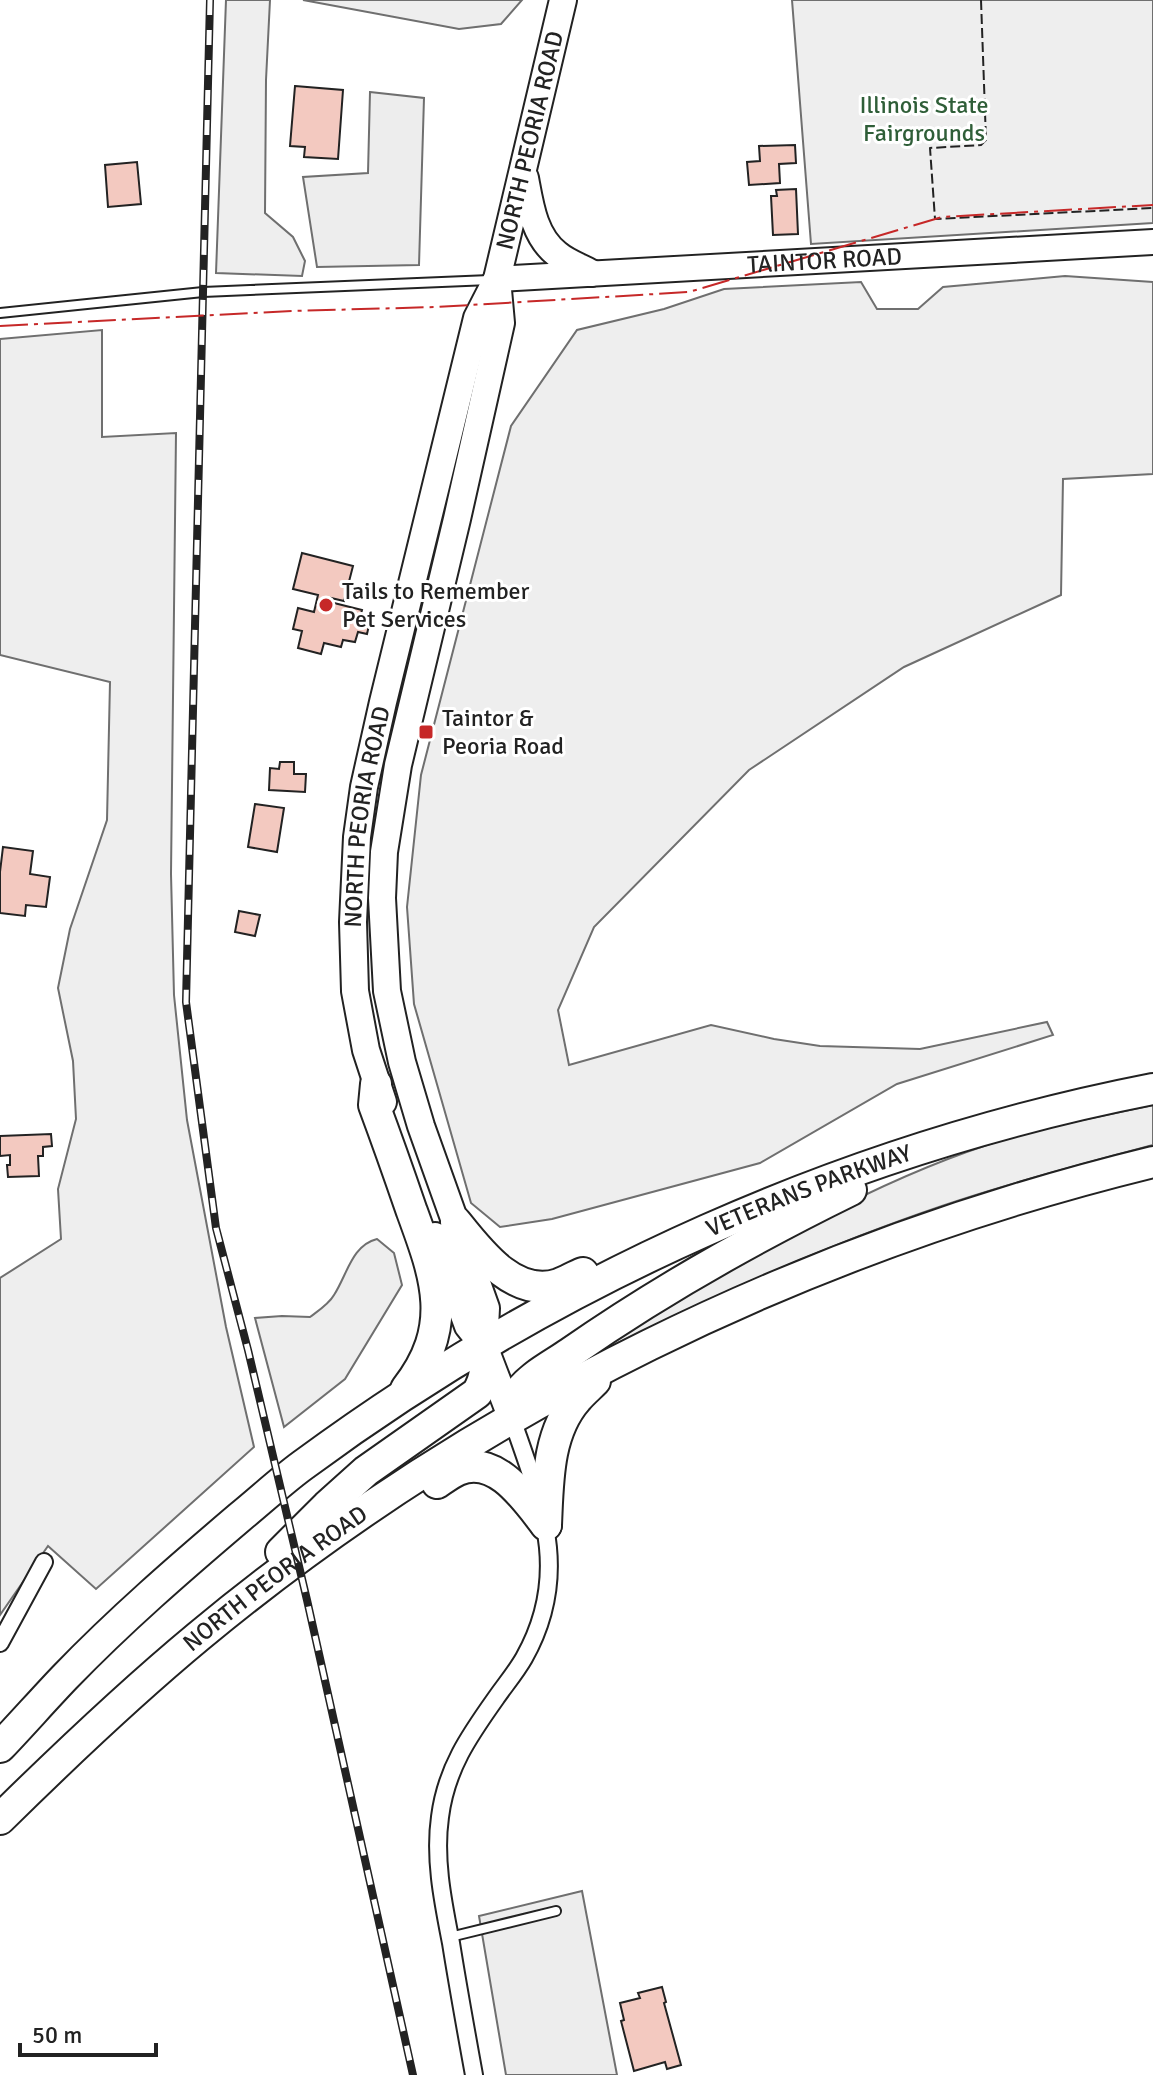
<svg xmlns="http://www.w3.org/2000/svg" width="1153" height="2075" font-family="Signika,sans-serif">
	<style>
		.green { fill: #eee; stroke: #6f6f6f; stroke-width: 2 }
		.parking { fill: #ededed; stroke: #6f6f6f; stroke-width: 2 }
		.building { fill: #f3c9c0; stroke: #222; stroke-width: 2 }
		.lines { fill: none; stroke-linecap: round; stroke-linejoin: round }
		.lane-casing { stroke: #222; stroke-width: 12 }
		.street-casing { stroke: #222; stroke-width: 20 }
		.secondary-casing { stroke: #222; stroke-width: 28 }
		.primary-casing { stroke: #222; stroke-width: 30 }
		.highway-casing { stroke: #222; stroke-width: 34 }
		.lane { stroke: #fff; stroke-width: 8 }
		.street { stroke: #fff; stroke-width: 16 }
		.secondary { stroke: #fff; stroke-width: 24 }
		.primary { stroke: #fff; stroke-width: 26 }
		.highway { stroke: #fff; stroke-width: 30 }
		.rail-casing { stroke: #222; stroke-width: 8 }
		.rail { stroke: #fff; stroke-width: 5; stroke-dasharray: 15; stroke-linecap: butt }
		.fence { stroke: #222; stroke-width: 2; stroke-dasharray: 10 4; stroke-linecap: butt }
		.power { stroke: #c62828; stroke-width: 2; stroke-dasharray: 28 6 4 6; stroke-linecap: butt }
		.poi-dot { fill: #c62828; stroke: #fff; stroke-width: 3 }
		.labels { text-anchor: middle; stroke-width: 6; stroke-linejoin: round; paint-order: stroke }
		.park-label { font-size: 24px; fill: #2f5e38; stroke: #fff }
		.street-label { font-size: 24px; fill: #222; stroke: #fff }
		.poi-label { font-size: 24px; fill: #222; stroke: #fff; text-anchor: start }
	</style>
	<rect width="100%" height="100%" fill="#fff"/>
	<g class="green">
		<polygon points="226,0 270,0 266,80 265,213 293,237 305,261 302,276 216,273"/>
		<polygon points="303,0 522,0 501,24 459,29"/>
		<polygon points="792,0 1153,0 1153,223 811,244"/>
		<polygon points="1065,276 1153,282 1153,474 1063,479 1061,595 904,667 749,770 594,927 558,1010 569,1065 711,1025 774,1039 820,1046 920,1049 1047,1022 1053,1035 897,1084 760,1163 552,1219 500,1227 471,1203 414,1004 407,907 421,775 511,426 577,330 664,309 724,289 861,282 877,309 918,309 943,287"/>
		<polygon points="102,330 102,437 176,433 171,874 174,995 187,1120 226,1327 254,1447 96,1589 48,1546 0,1615 0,1278 61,1239 58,1189 76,1119 73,1061 58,988 70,929 107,820 110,682 0,655 0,339"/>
		<path d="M 1153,1105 L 1153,1145 C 1083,1164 1012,1182 942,1206 C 827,1245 715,1295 606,1349 L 603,1342 C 726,1270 851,1190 987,1145 C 1041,1127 1098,1117 1153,1105 Z"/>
		<path d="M 377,1239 L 394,1253 L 402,1285 L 345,1379 L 284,1427 L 255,1318 L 282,1316 L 310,1317 C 318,1311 329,1304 334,1295 C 347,1275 352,1245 377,1239 Z"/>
	</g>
	<g class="parking">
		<polygon points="370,92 424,98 419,265 317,267 303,177 368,173"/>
		<polygon points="582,1891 617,2075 506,2075 479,1916"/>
	</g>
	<g class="building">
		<polygon points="295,86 343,90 338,159 304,157 305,147 290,146"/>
		<polygon points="795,145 796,163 779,164 780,183 749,185 747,162 760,161 759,146"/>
		<polygon points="137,162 141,204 108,207 105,165"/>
		<polygon points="796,189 798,234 773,235 771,196 777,196 776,190"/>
		<polygon points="302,553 353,566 344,601 331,598 330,602 362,610 360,618 370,621 367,634 358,632 355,642 343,640 341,647 324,643 321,654 298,648 302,631 293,629 298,608 314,612 318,595 293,589"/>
		<polygon points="280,762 294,762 294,774 306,774 305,792 269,790 270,768 279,769"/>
		<polygon points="255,804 284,808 277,852 248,847"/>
		<polygon points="3,847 33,851 30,874 50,877 46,907 26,905 25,916 0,913 0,872"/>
		<polygon points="239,911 260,915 255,936 235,932"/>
		<polygon points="51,1134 52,1146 43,1147 43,1156 38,1156 39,1176 8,1177 7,1165 10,1165 10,1155 0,1156 0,1136"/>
		<polygon points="662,1987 666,2002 664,2003 681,2065 667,2069 665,2062 634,2071 621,2021 624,2020 620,2003 640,1998 638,1993"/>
	</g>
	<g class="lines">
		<g class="lane-casing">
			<g id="lane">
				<polyline points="0,313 203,292 490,280"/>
				<polyline points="450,1937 556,1911"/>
			</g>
		</g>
		<g class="street-casing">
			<g id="street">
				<polyline points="0,1643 44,1562"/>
				<path d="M 474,2075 C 466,2031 458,1987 451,1943 C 443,1902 434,1859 440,1817 C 446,1769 469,1736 496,1698 C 505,1685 516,1672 524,1658 C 572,1573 541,1503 512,1419"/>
			</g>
		</g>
		<g class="secondary-casing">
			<g id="secondary">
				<path id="s1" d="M 497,279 L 1153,242"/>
			</g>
		</g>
		<g class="primary-casing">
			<g id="primary">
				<path d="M 525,178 C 530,205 534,236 557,254 C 566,262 580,267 591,273"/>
				<path id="s2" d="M 383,1102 L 366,1050 L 355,991 L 353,922 L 357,837 L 364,787 L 383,702 L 477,318 L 497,279 L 563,0"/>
				<polyline points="435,1236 468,1326 484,1346 512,1419"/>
				<polyline points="484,1346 486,1308 421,1126 402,1062 387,991 382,898 384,852 398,765 457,519 501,323 497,279"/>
			</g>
		</g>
		<g class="highway-casing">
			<g id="highway">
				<path d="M 376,1084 L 374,1105 C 387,1140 399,1174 411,1209 C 436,1277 455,1326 406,1389"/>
				<path d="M 456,1222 C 480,1252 515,1299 559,1284 C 567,1281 575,1276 583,1273"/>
				<path d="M 512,1419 C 513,1411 513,1403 517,1395 C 528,1377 553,1365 570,1353 C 659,1291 753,1238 851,1190"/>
				<path d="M 437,1483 C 443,1479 451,1473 458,1470 C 496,1453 527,1501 546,1525"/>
				<path d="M 546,1525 C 548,1483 547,1433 577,1399 C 582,1393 589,1387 595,1381"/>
				<path d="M 281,1552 L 327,1506 L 366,1471 L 477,1393 C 487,1377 486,1364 484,1346"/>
				<path id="s3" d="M 0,1747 C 22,1724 43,1700 65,1677 C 120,1620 180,1568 240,1517 C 261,1500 281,1481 303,1465 C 555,1279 846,1149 1153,1089"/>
				<path id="s4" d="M 0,1819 C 65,1755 129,1694 199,1636 C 475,1407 805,1247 1153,1162"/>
			</g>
		</g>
		<use href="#lane" class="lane"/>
		<use href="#street" class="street"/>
		<use href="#secondary" class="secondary"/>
		<use href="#primary" class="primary"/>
		<use href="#highway" class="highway"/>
		<g class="rail-casing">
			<polyline id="rail" points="210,0 186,1002 216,1228 248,1350 307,1600 413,2075"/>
		</g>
		<use href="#rail" class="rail"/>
		<polyline class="fence" points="981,0 986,140 981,145 930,148 935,219 1153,208"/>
		<polyline class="power" points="0,326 292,311 437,307 689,292 942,217 1153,205"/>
	</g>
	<g class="poi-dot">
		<circle cx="326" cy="605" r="8"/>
		<rect x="418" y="724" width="16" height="16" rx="4"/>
	</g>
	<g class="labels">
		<g class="park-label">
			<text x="924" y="113">Illinois State<tspan x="924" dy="28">Fairgrounds</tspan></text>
		</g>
		<g class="street-label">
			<text dy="8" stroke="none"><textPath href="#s2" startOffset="988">NORTH PEORIA ROAD</textPath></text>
			<text dy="8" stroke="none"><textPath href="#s1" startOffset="328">TAINTOR ROAD</textPath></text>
			<text dy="8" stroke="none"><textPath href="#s2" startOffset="290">NORTH PEORIA ROAD</textPath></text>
			<text dy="8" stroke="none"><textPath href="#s3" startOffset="992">VETERANS PARKWAY</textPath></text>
			<text dy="8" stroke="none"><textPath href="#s4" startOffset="366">NORTH PEORIA ROAD</textPath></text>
		</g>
		<g class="poi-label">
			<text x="342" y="599">Tails to Remember<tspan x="342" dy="28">Pet Services</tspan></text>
			<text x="442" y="726">Taintor &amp;<tspan x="442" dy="28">Peoria Road</tspan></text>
		</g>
	</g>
	<path d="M20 2043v12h136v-12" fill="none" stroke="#222222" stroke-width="4"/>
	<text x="32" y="2043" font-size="24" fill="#222222" stroke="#ffffff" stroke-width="6" paint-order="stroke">50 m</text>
</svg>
